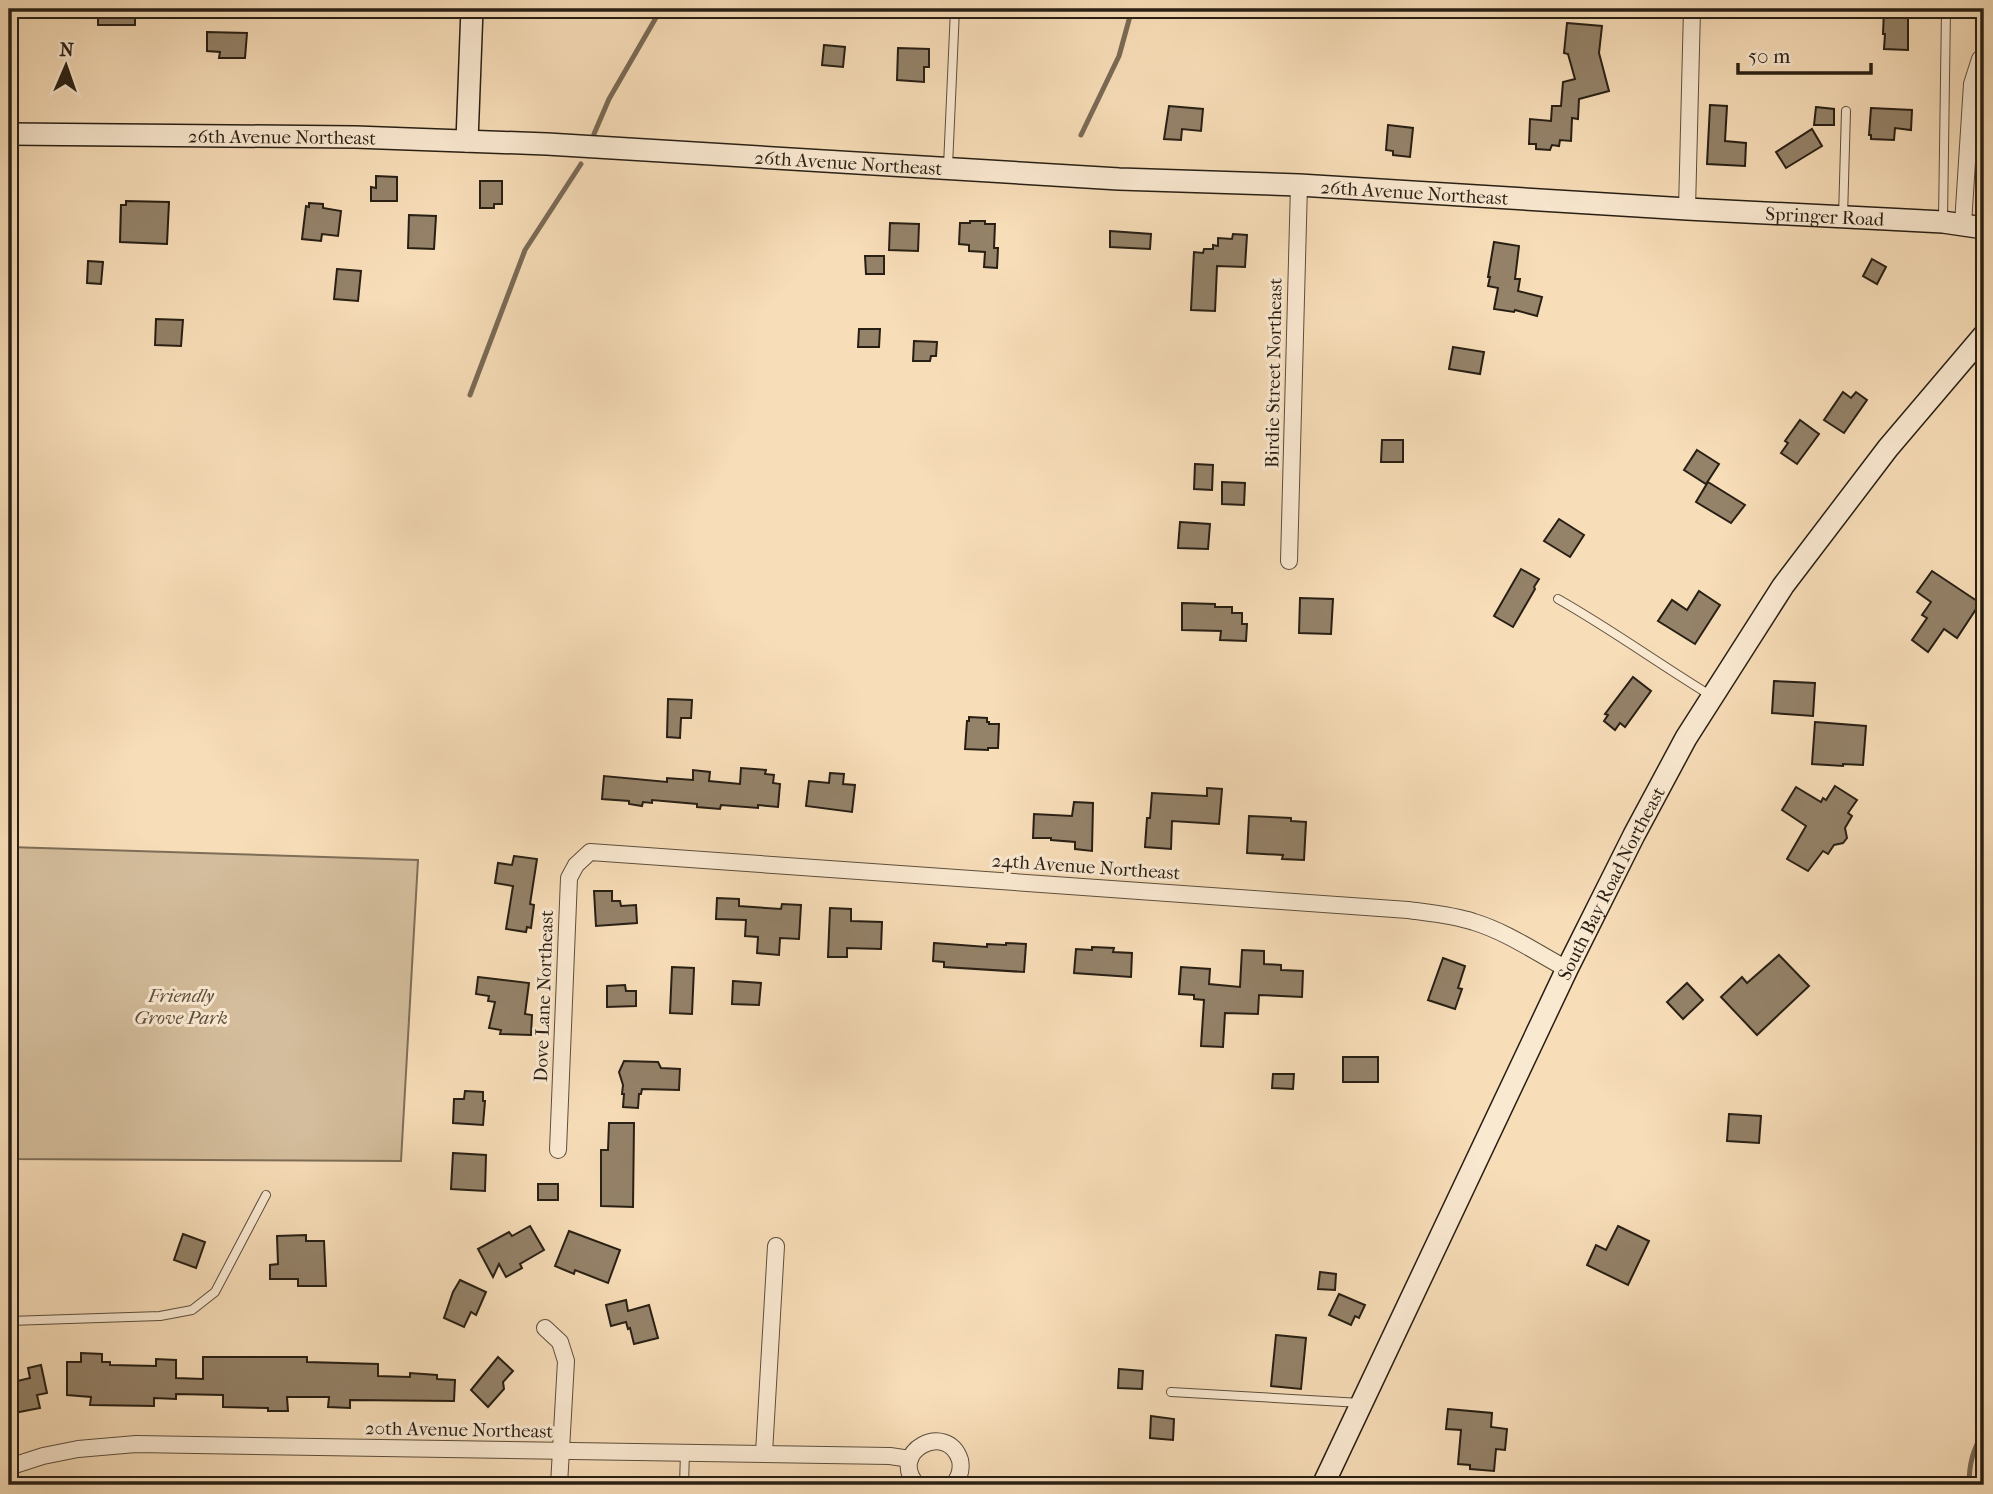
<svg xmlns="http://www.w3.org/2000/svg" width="1993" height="1494" font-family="'IM FELL French Canon',serif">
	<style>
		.green { fill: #d4bd9c; stroke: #7e6e58; stroke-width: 2 }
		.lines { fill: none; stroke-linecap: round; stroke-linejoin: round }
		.stream { stroke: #7a6a55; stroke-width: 5 }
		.building { fill: #948269; stroke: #281f14; stroke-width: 2 }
		.lane-casing { stroke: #5c4e3d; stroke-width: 10 }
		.street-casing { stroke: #5c4e3d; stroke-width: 18 }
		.secondary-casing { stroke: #281f14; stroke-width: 24 }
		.lane { stroke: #fae9d1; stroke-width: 8 }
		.street { stroke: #fae9d1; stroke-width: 16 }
		.secondary { stroke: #fae9d1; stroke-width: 21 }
		.labels { text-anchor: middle; stroke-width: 6; stroke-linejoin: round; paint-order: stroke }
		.street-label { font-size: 19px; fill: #281f14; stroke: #fae9d1 }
		.park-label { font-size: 19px; font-style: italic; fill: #5c4e3d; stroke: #fae9d1 }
	</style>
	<rect width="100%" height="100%" fill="#f7ddb8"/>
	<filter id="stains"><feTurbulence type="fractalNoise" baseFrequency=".00286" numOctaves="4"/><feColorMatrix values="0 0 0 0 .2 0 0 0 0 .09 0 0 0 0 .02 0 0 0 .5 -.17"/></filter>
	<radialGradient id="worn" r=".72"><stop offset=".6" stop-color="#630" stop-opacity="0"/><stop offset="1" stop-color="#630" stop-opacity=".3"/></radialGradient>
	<polygon class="green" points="9,847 418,860 401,1161 9,1159"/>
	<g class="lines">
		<g class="stream">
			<polyline points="594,134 609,99 661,9"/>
			<polyline points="1081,135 1119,56 1132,9"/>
			<polyline points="470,395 525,250 581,164"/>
			<path d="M 1969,1485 C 1969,1464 1973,1449 1984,1431"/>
		</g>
	</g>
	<g class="building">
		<rect x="98" y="9" width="37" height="16"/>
		<polygon points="1884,9 1908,9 1908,50 1884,49 1885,34 1883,34"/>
		<polygon points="1567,23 1602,26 1599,53 1609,91 1579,99 1578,119 1572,118 1571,141 1560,140 1559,146 1552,145 1550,150 1536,149 1536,144 1529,144 1530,119 1551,121 1552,106 1561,106 1563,82 1575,79 1568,54 1564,53"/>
		<polygon points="207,32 247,33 245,58 219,58 220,52 207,51"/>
		<polygon points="824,45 845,47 843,67 822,65"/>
		<polygon points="898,48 929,49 929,67 924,67 924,82 897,80"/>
		<polygon points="1710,105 1727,106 1725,141 1746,143 1745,166 1707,164"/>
		<polygon points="1169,106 1203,109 1201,131 1182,129 1181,140 1164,139"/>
		<polygon points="1816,107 1834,109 1834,125 1814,125"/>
		<polygon points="1871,108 1912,110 1911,130 1895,128 1894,140 1871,139 1871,135 1869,135"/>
		<polygon points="1388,125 1413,128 1410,157 1393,155 1393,151 1386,150"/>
		<polygon points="1812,129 1822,146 1786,168 1776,152"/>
		<polygon points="376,176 397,177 397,201 371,201 371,187 376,188"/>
		<polygon points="480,181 502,181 502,204 494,204 494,208 480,208"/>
		<polygon points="126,201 169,202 167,244 120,242 121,205 126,205"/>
		<polygon points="309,203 323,204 323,208 341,211 338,236 322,234 321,241 302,239 306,206 309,207"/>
		<polygon points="409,215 436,216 434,249 408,248"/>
		<polygon points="970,221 985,221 985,224 995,224 994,248 998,248 997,268 984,267 985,252 969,251 969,245 959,244 960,223 970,223"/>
		<polygon points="890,223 919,224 918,251 889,250"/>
		<polygon points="1110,231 1151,234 1150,249 1110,247"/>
		<polygon points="1233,234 1247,235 1245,267 1217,266 1215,311 1191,310 1194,252 1203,253 1204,249 1213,249 1213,245 1218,246 1218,238 1232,239"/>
		<polygon points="1494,242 1519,246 1515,279 1520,279 1518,291 1542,297 1537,316 1515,310 1514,312 1494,309 1498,288 1488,286 1490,277 1488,277"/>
		<polygon points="865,256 884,256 884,274 866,274"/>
		<polygon points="1872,259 1886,267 1877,284 1863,276"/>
		<polygon points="88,261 103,262 101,284 87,283"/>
		<polygon points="337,269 361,271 358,301 334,299"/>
		<polygon points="156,319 183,320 181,346 155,345"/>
		<polygon points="859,329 880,329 879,347 858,347"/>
		<polygon points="914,341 937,342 936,356 931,356 930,361 913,361"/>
		<polygon points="1453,347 1484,352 1480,374 1449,369"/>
		<polygon points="1843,392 1851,398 1856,392 1867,400 1844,433 1824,420"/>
		<polygon points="1800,420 1819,434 1797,464 1781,453 1788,443 1785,441"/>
		<polygon points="1382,440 1403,440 1403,462 1381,462"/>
		<polygon points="1697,450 1719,464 1706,484 1684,470"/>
		<polygon points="1195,464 1213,465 1212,490 1194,489"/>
		<polygon points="1222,482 1245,483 1244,505 1222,504"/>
		<polygon points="1708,482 1745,505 1731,523 1696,502"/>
		<polygon points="1559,519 1584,535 1570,557 1544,541"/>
		<polygon points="1180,522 1210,524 1208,549 1178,548"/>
		<polygon points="1521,569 1539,579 1534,587 1535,589 1513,627 1494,616"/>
		<polygon points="1932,571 1980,603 1957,638 1944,629 1928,652 1912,640 1927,618 1922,615 1931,602 1917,592"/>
		<polygon points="1699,591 1720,605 1695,644 1658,621 1672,600 1687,610"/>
		<polygon points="1300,598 1333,599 1331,634 1299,633"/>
		<polygon points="1182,603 1215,604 1215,607 1232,607 1232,613 1242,613 1242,624 1247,624 1246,641 1220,640 1221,631 1182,630"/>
		<polygon points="1633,677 1651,691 1625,727 1620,723 1615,730 1604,721 1608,715 1605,714"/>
		<polygon points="1774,681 1815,683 1813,716 1772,713"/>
		<polygon points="668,699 692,700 691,718 681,718 680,738 667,737"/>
		<polygon points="969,717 987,718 987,722 989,722 989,724 999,724 998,748 988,748 988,750 965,749 967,721 969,721"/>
		<polygon points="1815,722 1866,726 1863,765 1843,764 1843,766 1812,764"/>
		<polygon points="741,768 766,770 765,774 774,775 773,783 780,784 778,807 758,805 758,808 721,805 720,809 697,807 697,804 652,800 652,803 643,802 642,806 629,804 629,801 602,799 604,776 667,782 667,778 693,780 693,770 710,772 709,781 740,784"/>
		<polygon points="830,773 844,774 843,784 855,785 852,812 806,806 809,781 829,783"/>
		<polygon points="1835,786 1857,800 1848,813 1852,816 1845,828 1847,838 1843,843 1834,845 1828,854 1823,851 1808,871 1787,859 1806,826 1782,810 1796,787 1821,802 1823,798 1826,800"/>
		<polygon points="1207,788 1222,789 1219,824 1172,821 1171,849 1145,847 1147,818 1150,818 1152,793 1207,796"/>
		<polygon points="1074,802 1093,803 1092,851 1075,849 1075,842 1051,840 1051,838 1033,838 1034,814 1072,816"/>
		<polygon points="1249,816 1291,818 1291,821 1306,822 1304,860 1282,859 1283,855 1247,853"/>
		<polygon points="514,856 537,859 530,904 534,905 531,928 527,927 526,932 506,929 513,886 495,883 498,863 512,865"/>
		<polygon points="594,891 612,891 612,901 620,901 621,906 636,905 637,923 596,926"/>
		<polygon points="717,898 739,899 739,906 781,909 782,904 801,905 799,939 780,938 779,955 757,953 758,937 745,936 746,920 716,919"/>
		<polygon points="830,908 851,909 851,921 882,922 881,949 847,948 847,957 828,957"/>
		<polygon points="934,943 987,947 987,944 1006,945 1006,943 1026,944 1024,972 944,967 944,962 933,961"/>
		<polygon points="1092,947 1114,948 1113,952 1132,953 1131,977 1074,973 1076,949 1092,950"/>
		<polygon points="1242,950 1264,951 1264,964 1281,965 1281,970 1303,971 1302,997 1259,995 1258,1014 1225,1013 1223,1047 1201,1046 1204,1000 1194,999 1194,995 1179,994 1181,967 1210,969 1209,984 1240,987"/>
		<polygon points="1779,955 1809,986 1757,1035 1721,997 1742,977 1747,983"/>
		<polygon points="1443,958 1465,966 1458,988 1462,989 1455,1009 1428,1000"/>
		<polygon points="672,967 694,968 692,1014 670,1013"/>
		<polygon points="478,977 529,983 525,1014 532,1015 531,1035 500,1034 501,1030 489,1028 495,1002 488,1001 489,996 476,994"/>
		<polygon points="733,981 761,983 759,1005 732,1004"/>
		<polygon points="1687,983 1703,1000 1683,1019 1667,1002"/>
		<polygon points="625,985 626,991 636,991 636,1006 607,1007 607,986"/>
		<rect x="1343" y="1057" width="35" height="25"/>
		<polygon points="624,1061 658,1062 661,1068 680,1069 679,1090 642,1089 641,1094 639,1094 638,1108 623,1107 624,1094 622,1094 623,1085 619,1072"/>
		<polygon points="1273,1074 1294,1074 1293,1089 1272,1088"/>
		<polygon points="465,1091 483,1092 483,1101 485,1101 483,1125 453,1123 454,1099 464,1099"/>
		<polygon points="1729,1114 1761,1116 1759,1143 1727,1141"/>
		<polygon points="609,1123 634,1123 633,1207 601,1206 601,1150 608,1150"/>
		<polygon points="453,1153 486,1155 485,1191 451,1189"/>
		<rect x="538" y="1184" width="20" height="16"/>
		<polygon points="530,1226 544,1250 520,1264 522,1268 506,1277 499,1264 493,1277 478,1249 509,1232 512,1236"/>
		<polygon points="1618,1226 1649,1241 1628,1285 1587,1265 1596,1245 1606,1250"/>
		<polygon points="569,1231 620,1250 608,1283 575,1270 574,1274 555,1266"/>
		<polygon points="183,1234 205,1242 196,1268 174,1260"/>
		<polygon points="306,1235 306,1241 324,1241 326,1286 298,1286 298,1279 270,1279 270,1265 278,1264 277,1236"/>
		<polygon points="1320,1272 1336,1274 1335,1290 1318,1289"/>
		<polygon points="460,1280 486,1292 476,1315 471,1312 464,1327 444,1318 453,1292"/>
		<polygon points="1339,1294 1365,1305 1359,1318 1355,1316 1351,1325 1329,1315"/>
		<polygon points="626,1300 628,1311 649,1305 658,1338 634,1344 630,1328 628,1329 626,1322 611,1326 606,1305"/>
		<polygon points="1276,1335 1306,1338 1301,1389 1271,1386"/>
		<polygon points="81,1353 102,1354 102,1362 110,1362 110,1365 156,1366 156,1359 176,1360 176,1378 203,1379 203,1357 307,1357 307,1362 378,1364 378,1376 410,1377 410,1373 437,1375 437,1379 455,1380 454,1401 350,1400 350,1408 328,1407 329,1397 287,1397 288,1411 268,1411 268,1408 223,1407 223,1395 176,1394 176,1399 154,1398 154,1406 90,1405 91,1397 67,1395 67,1362 81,1362"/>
		<polygon points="498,1357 513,1371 503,1382 504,1389 488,1407 471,1390"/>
		<polygon points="41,1365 47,1393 37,1395 40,1408 9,1414 9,1383 30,1378 28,1368"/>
		<polygon points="1119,1369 1143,1371 1142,1389 1118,1388"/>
		<polygon points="1448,1409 1492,1413 1491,1427 1507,1429 1505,1450 1496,1449 1494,1471 1470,1469 1470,1465 1458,1464 1461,1430 1446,1429"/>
		<polygon points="1151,1416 1174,1419 1173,1440 1150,1438"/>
	</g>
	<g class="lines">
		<g class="lane-casing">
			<g id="lane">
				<polyline points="948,166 955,9"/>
				<polyline points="1843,217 1846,111"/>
				<polyline points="1943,219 1946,9"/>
				<path d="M 1558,599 C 1611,629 1659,664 1710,695"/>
				<polyline points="9,1321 160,1316 192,1310 215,1292 266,1195"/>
				<polyline points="1171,1392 1361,1403"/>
				<polyline points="684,1485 685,1452"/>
			</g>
		</g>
		<g class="street-casing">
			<g id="street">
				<polyline points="1687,209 1692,9"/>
				<polyline points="1963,224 1972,84 1980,59 1984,56"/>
				<polyline points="1289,561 1299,185"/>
				<path d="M 558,1150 L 569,878 L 576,865 L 590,852 L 1408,910 C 1430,913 1453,915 1474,922 C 1507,932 1537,953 1567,969"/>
				<polyline points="545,1328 560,1342 566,1361 559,1485"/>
				<polyline points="764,1453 776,1246"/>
				<polyline points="9,1467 43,1456 78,1449 136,1444 890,1456 910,1459"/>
				<path d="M 917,1485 C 887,1452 947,1420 960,1460 C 962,1469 959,1478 953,1485"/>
			</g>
		</g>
		<g class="secondary-casing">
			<g id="secondary">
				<path id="s1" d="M 9,134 L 355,137 L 547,144 L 1119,179 L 1299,185 L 1687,209 L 1886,219 L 1943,222 L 1984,228"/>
				<polyline points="467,141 472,9"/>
				<path id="s2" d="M 1323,1485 L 1567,969 L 1634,835 L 1686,738 L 1783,586 L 1888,448 L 1984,335"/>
			</g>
		</g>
		<use href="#lane" class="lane"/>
		<use href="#street" class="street"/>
		<use href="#secondary" class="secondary"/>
	</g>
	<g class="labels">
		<g class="street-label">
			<text dy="7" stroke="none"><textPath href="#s1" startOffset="273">26th Avenue Northeast</textPath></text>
			<text dy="7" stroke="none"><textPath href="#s1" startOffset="840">26th Avenue Northeast</textPath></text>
			<text dy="7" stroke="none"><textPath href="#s1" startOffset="1407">26th Avenue Northeast</textPath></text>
			<text dy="7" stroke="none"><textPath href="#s1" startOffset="1818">Springer Road</textPath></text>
			<text transform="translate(1273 373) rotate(-89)" y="7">Birdie Street Northeast</text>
			<text transform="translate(1086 866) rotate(4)" y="7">24th Avenue Northeast</text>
			<text dy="7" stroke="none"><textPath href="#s2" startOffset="667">South Bay Road Northeast</textPath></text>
			<text transform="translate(543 996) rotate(-88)" y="7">Dove Lane Northeast</text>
			<text transform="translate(459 1429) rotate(1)" y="7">20th Avenue Northeast</text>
		</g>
		<g class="park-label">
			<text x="181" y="1002">Friendly<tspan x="181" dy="22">Grove Park</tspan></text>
		</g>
	</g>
	<rect width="1993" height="1494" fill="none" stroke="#f7ddb8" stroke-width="35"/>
	<rect x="10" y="10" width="1972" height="1473" fill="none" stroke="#281f14" stroke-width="3.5"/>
	<rect x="18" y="18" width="1958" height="1459" fill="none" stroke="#281f14" stroke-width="2"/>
	<g transform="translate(66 66) rotate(2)" stroke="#fae9d1" stroke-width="5" paint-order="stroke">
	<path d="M0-5L12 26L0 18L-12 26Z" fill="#281f14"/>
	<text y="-10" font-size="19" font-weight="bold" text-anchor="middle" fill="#281f14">N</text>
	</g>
	<path d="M1738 63v10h133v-10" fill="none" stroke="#281f14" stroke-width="3.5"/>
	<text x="1748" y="63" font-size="21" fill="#281f14" stroke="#fae9d1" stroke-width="5" paint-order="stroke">50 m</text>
	<rect width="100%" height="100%" filter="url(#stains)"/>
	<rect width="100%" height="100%" fill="url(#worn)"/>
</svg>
